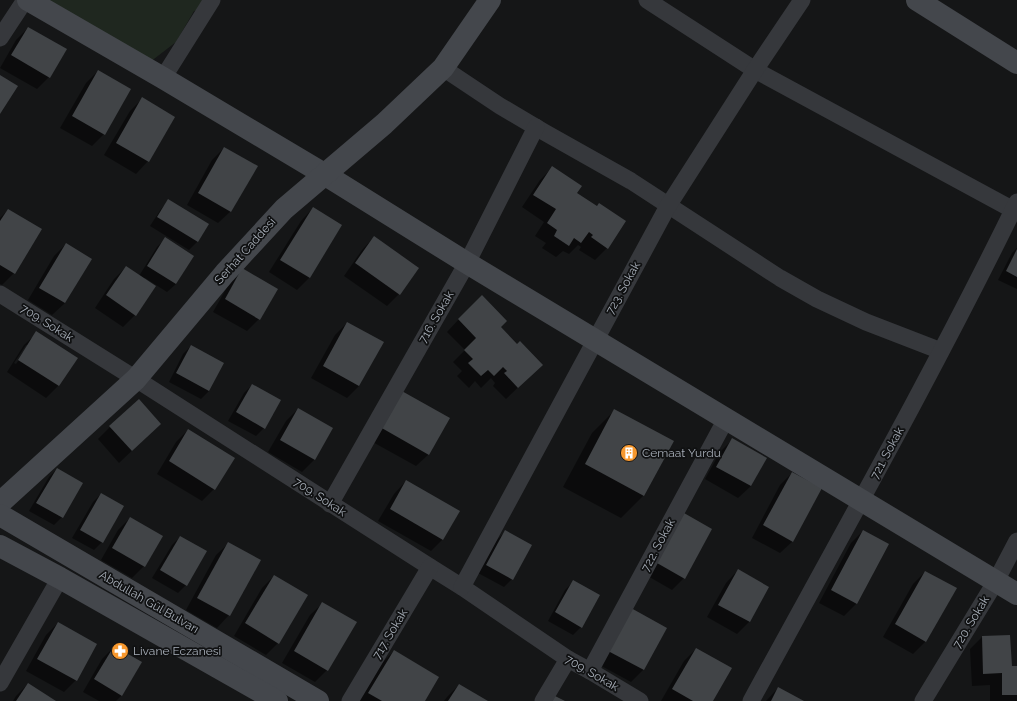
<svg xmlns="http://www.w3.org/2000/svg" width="1017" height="701" font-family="Raleway,sans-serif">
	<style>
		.green { fill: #1f271f }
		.shadow { fill: #0007; fill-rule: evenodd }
		.building { fill: #414447 }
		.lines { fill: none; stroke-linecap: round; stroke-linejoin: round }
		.street { stroke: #36383c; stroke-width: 17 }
		.secondary { stroke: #44474c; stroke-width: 22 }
		.labels { text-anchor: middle; stroke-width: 3.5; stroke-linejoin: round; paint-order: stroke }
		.street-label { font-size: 12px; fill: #a7aeb8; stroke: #101112 }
		.poi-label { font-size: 12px; fill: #a7aeb8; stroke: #101112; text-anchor: start }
	</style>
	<rect width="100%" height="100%" fill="#151617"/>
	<polygon class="green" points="40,0 205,0 199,10 194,11 176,42 150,62"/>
	<g class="shadow">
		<polygon points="28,28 49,77 37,89 0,68 16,40"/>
		<polygon points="98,71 104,134 92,146 60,128 86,83"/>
		<polygon points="142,99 174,117 148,161 136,174 104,155 130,111"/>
		<polygon points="224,148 231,211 218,223 187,205 212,160"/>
		<polygon points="552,168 576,193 596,207 599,204 607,248 595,260 579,250 581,247 578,245 569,254 563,251 556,257 542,248 546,243 535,236 544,222 522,207 540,180"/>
		<polygon points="169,201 208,225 197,242 189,250 150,226 161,209"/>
		<polygon points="313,208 341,226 309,278 297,290 269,272 301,221"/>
		<polygon points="8,210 14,273 2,285 0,284 0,218"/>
		<polygon points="374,237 399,294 387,306 344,276 362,250"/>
		<polygon points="165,239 193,256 176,284 167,292 145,278 144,279 154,287 135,315 123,327 95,308 114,279 126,267 139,276 157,247"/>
		<polygon points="66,244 65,303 52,315 28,300 54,256"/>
		<polygon points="1017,248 1017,289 998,280 1012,253"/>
		<polygon points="243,270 259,319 247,331 213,312 230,282"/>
		<polygon points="459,319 499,327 517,345 529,377 506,399 493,386 495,383 491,378 481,388 475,381 469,388 457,376 462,371 453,362 465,350 447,332"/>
		<polygon points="347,323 359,386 347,398 311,378 335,335"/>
		<path d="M 37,333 L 76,358 L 58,386 L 46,398 L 7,372 L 24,345 ZM 26,345 L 29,345 L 16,364 L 14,363 Z"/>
		<polygon points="191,346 209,391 201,399 169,382 183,354"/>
		<polygon points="252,385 264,428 256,436 228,421 244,393"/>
		<polygon points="388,404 429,454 416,466 369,440"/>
		<polygon points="298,409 332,429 314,460 302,472 268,452 286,421"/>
		<polygon points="615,410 643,496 621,518 563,487 592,433"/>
		<polygon points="160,424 119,463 98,439 110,427"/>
		<polygon points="188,430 214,489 202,501 157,474 176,442"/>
		<polygon points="732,440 751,486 738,498 705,479 720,452"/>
		<polygon points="57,469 62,517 54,525 29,511 49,477"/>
		<polygon points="792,473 793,541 780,553 752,538 780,485"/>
		<polygon points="406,481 443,539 431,551 378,521 394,494"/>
		<polygon points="101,494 102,542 94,550 72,538 93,502"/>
		<polygon points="130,518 144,566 132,578 101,560 118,530"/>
		<polygon points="672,527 684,578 672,590 646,575"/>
		<polygon points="863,531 887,544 856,604 844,616 819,603 851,543"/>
		<polygon points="505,532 512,579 504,587 478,573 497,540"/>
		<polygon points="180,537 186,585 178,593 152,578 172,545"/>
		<polygon points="229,543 229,615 217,628 186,610 216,555"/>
		<polygon points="738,570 768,587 749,622 737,634 707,617 726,583"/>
		<polygon points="925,572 955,589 925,642 913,654 883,637 913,584"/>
		<polygon points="274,576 278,643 266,655 234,636 262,588"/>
		<polygon points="573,582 581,627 573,635 548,621 565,590"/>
		<polygon points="323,603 327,670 315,682 282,663 310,615"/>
		<polygon points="619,621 666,628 643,670 631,682 596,663"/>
		<polygon points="58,623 76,680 64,692 26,671 46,635"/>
		<polygon points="982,637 1011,667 1017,667 1017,701 990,701 990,685 972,686 970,649"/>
		<polygon points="114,647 122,695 116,701 99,701 83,692 102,659"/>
		<polygon points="696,649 712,701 661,701 684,661"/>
		<polygon points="394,651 423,701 359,701 382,663"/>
		<polygon points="28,684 55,701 13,701 16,696"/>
		<polygon points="459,685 486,701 444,701 447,697"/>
		<polygon points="778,688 802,701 766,701"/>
	</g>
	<g class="building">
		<polygon points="28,27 67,49 50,78 11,55"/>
		<polygon points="98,70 131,89 105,135 72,116"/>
		<polygon points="0,75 18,86 0,114"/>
		<polygon points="142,97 175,117 149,162 116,143"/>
		<polygon points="224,147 258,166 231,212 198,193"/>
		<polygon points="552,166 582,186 577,193 597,206 599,203 626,221 608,249 591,237 593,235 589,232 581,243 574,238 569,246 554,236 557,230 547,223 556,209 533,195"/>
		<polygon points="168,199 209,224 198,242 157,217"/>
		<polygon points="313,207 342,225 310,278 280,260"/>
		<polygon points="8,209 42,229 15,274 0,265 0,221"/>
		<polygon points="374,236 419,268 400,295 355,263"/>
		<polygon points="165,237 194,256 176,284 147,266"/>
		<polygon points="66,243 92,259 65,303 39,288"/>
		<polygon points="1017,249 1017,277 1006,271"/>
		<polygon points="126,266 156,286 136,316 106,295"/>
		<polygon points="242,268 278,289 260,320 225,299"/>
		<polygon points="482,295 507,321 501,327 517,344 520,341 543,365 518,388 504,373 507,371 503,367 494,376 488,370 481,376 468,363 473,359 464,350 476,338 458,319"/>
		<polygon points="347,322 384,342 359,386 323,366"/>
		<polygon points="36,331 78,358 59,386 18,360"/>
		<polygon points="191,345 224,363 209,391 176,373"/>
		<polygon points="252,384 281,400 265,429 236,412"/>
		<polygon points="400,390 450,418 429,455 380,427"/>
		<polygon points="139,399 161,424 132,451 109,426"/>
		<polygon points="298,408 333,428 315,460 280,440"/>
		<polygon points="614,409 674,441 644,496 585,464"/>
		<polygon points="188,429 235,458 215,490 169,461"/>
		<polygon points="732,438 767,458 751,486 716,467"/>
		<polygon points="57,468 83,483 63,518 36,503"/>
		<polygon points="792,472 822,488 793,542 763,525"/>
		<polygon points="406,480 460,511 443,540 390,509"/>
		<polygon points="101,493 124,506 103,543 80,530"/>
		<polygon points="684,513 712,529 685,579 657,563"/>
		<polygon points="130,517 163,536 145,567 112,548"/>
		<polygon points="505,530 532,545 513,580 486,565"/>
		<polygon points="863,530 889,544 857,604 831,590"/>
		<polygon points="180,536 207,551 187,586 160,570"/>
		<polygon points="228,542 261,560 230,616 197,598"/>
		<polygon points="738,569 769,587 750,622 718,605"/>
		<polygon points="925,571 957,588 926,642 895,624"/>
		<polygon points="274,575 308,595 279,644 245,623"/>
		<polygon points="573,580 600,595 582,628 555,612"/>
		<polygon points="322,602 357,622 328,671 294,651"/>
		<polygon points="631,608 667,628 644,670 608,651"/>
		<polygon points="58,622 97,644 77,681 37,659"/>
		<polygon points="1010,635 1012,666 1017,666 1017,695 1002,695 1002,673 983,674 982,636"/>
		<polygon points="114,646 142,662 122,696 94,679"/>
		<polygon points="696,648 732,668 713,701 693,701 672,689"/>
		<polygon points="394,650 439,677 425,701 382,701 368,693"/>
		<polygon points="28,683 56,701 16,701"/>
		<polygon points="459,684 488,701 448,701"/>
		<polygon points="778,687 804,701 771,701"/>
		<polygon points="555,696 565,701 552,701"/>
	</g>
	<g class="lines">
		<g class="street">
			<polyline points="647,0 755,70 1017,212"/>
			<polyline points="0,38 25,0"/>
			<polyline points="443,68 500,106 544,132 631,181 780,278 817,299 866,322 941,351"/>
			<polyline points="163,78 212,0"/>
			<polyline points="0,294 136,379 430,567 462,587 568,659 590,671 640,701"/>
			<polyline points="330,504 467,263 536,127"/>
			<polyline points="462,587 668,206 755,70 802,0"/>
			<polyline points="590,671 726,419"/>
			<polyline points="0,683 60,578"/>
			<polyline points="350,701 430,567"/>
			<polyline points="543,701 568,659"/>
			<path d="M 751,701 C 841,536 934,372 1017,202"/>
			<polyline points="923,701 996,581 1017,541"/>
		</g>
		<g class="secondary">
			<polyline points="28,0 163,78 324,174 467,263 1017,594"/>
			<polyline points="917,0 1017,63"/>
			<polyline points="0,503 136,379 225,273 284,209 384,124 443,68 490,0"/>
			<polyline points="0,515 318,701"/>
			<polyline points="0,546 60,578 277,701"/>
		</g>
	</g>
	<defs>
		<g id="building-disc" transform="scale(0.9)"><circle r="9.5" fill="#f7982e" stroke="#101112"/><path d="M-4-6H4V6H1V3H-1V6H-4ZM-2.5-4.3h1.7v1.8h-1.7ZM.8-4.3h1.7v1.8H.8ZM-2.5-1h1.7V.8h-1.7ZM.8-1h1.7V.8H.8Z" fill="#fff"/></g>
		<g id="pharmacy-disc" transform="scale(0.9)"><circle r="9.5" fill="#f7982e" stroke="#101112"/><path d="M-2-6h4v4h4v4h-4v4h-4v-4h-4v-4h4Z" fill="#fff"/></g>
	</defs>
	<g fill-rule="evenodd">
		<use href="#building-disc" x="629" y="453"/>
		<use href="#pharmacy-disc" x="120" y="651"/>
	</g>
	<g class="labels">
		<g class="street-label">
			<text transform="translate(245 251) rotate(-48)" y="4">Serhat Caddesi</text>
			<text transform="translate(623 288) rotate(-61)" y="4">723. Sokak</text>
			<text transform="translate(436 317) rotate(-60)" y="4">716. Sokak</text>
			<text transform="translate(47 323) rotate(32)" y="4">709. Sokak</text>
			<text transform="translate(887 453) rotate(-62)" y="4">721. Sokak</text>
			<text transform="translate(320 497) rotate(33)" y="4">709. Sokak</text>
			<text transform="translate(658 545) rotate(-62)" y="4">722. Sokak</text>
			<text transform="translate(149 602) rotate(30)" y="4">Abdullah Gül Bulvarı</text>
			<text transform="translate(971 622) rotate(-59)" y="4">720. Sokak</text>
			<text transform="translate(390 634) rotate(-59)" y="4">717. Sokak</text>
			<text transform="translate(592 673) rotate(30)" y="4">709. Sokak</text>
		</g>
		<g class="poi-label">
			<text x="642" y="457">Cemaat Yurdu</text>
			<text x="133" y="655">Livane Eczanesi</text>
		</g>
	</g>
</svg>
